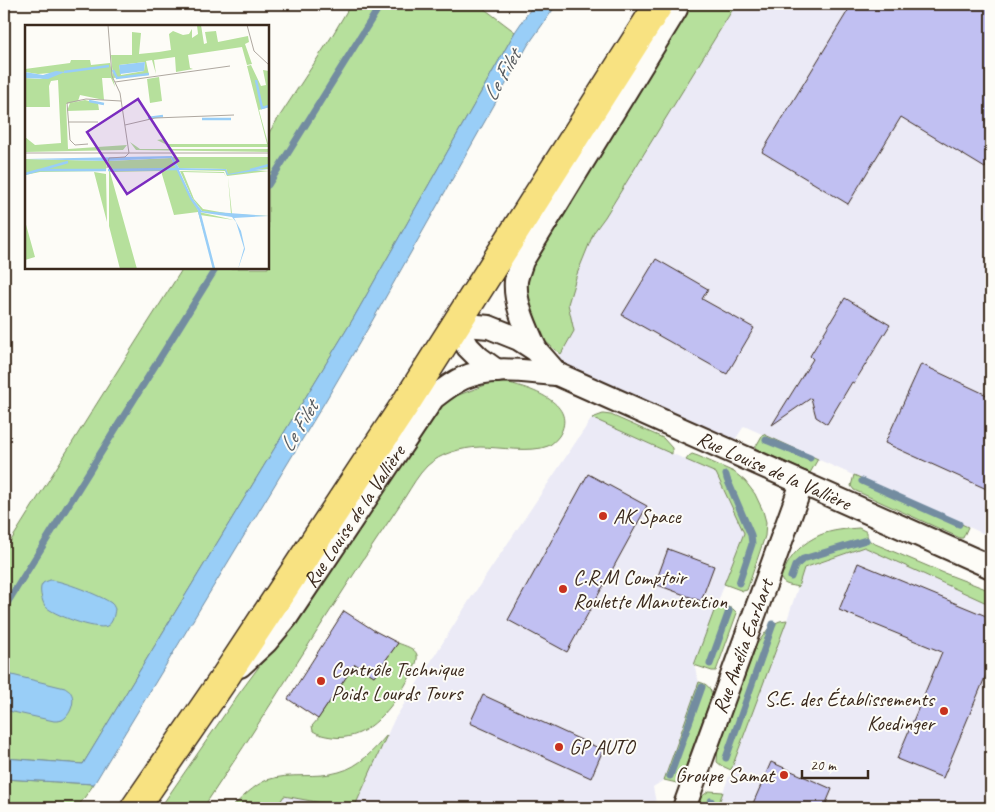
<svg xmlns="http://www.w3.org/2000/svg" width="995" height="812" font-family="Caveat,sans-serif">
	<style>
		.built { fill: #ebeaf6 }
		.green { fill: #b6e09c; stroke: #78855d }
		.water { fill: #99cef7; stroke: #738ca0 }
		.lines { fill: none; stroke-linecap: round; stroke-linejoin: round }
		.stream { stroke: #738ca0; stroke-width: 7 }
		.building { fill: #c1c0f2; stroke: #3b2a1e }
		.minor-casing { stroke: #3b2a1e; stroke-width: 26 }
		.primary-casing { stroke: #3b2a1e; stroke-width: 31 }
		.minor { stroke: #fdfcf7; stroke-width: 22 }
		.primary { stroke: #f8e281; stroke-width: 28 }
		.poi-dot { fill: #c8321e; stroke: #fdfcf7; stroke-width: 2 }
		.labels { text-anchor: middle; stroke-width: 4; stroke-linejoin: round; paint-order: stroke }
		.street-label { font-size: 21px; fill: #3b2a1e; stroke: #fdfcf7 }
		.poi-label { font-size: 21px; fill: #3b2a1e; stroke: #fdfcf7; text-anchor: start }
		.water-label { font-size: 22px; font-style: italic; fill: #575b5f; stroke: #fdfcf7 }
		.inset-river { fill: none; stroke: #99cef7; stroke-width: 2.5 }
		.inset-road { fill: none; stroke: #afa8a0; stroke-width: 1 }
		.view { fill: #7b2cbf; fill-opacity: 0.15; stroke: #7b2cbf; stroke-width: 2.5 }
		.inset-edge { fill: none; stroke: #3b2a1e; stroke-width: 2.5 }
	</style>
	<rect width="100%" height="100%" fill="#fdfcf7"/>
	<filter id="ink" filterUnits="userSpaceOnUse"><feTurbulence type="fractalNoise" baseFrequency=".02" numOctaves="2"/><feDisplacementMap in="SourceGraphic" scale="10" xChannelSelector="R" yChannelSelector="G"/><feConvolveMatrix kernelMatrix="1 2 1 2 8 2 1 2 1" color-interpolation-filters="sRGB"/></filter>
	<g filter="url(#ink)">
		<g class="built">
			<polygon points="736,4 991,4 991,537 744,426 735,440 556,361 574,331 568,304 577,274 594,232 605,217"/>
			<polygon points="592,418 716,473 744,533 694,665 699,682 664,780 653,787 656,803 654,808 354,808 394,720 469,601"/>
			<polygon points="864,547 991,605 991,808 717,808 787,620 804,569"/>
			<polygon points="284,796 349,808 276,808"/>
		</g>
		<g class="green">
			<path d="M 351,4 L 478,4 L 515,32 L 353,319 L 83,764 L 4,758 L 4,550 L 5,550 C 64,456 123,361 183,268 L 268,268 L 268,134 L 332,36 Z"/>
			<polygon points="691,4 736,4 605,217 594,232 577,274 568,304 574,331 561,354 554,349 544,340 534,325 525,289 528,271 637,90"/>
			<path d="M 509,383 C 532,389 579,404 559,436 C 556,440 552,444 548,446 C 532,453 498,447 480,447 C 461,448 441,453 427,466 C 418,475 412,486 405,497 C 391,518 377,539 363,560 C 309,642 258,727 203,808 L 160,808 L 238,695 L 278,641 L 438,407 L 456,396 L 488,384 Z"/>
			<polygon points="603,414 611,415 663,438 672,448 672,454 592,418"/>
			<polygon points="763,434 818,459 810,473 755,448"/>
			<polygon points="692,454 698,456 734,472 745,481 755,494 763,511 766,522 765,536 747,590 743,591 724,584 744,533 716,473 686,460 689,456"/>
			<polygon points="854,475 968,527 963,538 960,538 854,490 851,486"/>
			<path d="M 859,528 L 867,532 C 867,538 868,540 873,543 L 944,573 L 991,591 L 991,605 L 864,547 L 804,568 L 798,587 C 794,586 786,585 783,582 C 780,578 782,574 784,571 C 791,554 804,542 820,535 C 832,530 846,529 859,528 Z"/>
			<polygon points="717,603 733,609 737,613 716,671 712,671 694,665"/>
			<polygon points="787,620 731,770 722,766 717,762 718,746 757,644 768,629 773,624 780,621"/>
			<path d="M 398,643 C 405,646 415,648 417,655 C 419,663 408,680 404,687 C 388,712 365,742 332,737 C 325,736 319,735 313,731 L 312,726 L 318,719 L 355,664 L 374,676 Z"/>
			<path d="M 699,682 C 707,684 710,687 712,695 L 681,779 L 677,783 L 664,780 Z"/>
			<path d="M 387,735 L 354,808 L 349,808 L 284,796 L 276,808 L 231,808 C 241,799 254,785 267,780 C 290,772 316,779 339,772 C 359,767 374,750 387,735 Z"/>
			<polygon points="4,779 94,784 77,808 4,808"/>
			<polygon points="709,791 723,792 717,808 696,808 701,797"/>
		</g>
		<g class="water">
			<polygon points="534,4 557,4 528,45 371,323 326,400 94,784 4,779 4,758 83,764 353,319 515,32"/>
			<path d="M 50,580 C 61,580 102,596 111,603 C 113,604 114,607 115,609 C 114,615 113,623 107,626 C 97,631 51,614 45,606 C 42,601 38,588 43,583 C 44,582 48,581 50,580 Z"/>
			<path d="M 4,673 L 65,688 C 66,689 71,692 71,693 C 76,701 70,716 62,720 C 59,721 57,721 54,721 L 4,710 Z"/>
		</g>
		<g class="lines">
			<g class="stream">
				<polyline points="268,185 381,4"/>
				<polyline points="766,440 810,458"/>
				<polyline points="726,475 727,479 751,535 752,544 739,583"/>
				<polyline points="862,481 959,524"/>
				<polyline points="791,577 795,566 803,559 866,540"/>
				<polyline points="4,608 216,268"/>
				<polyline points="710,664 729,611"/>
				<polyline points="726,758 773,624"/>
				<polyline points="670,776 702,687"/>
				<polyline points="708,808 711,801"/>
			</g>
		</g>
		<g class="building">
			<polygon points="852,4 991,4 991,158 985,168 901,117 848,204 762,152"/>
			<polygon points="656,259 708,289 702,299 754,328 727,374 622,315"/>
			<polygon points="845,298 890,325 854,383 852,382 827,424 816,417 811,398 772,425 813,359 810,356"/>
			<polygon points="921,364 991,397 991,491 885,443"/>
			<polygon points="588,474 647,506 567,652 508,620"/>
			<polygon points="668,549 714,566 701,601 655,584"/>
			<polygon points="858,563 991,618 991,663 943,778 897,759 942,652 839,610"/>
			<polygon points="344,611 375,631 398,643 374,676 355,664 318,719 288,699"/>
			<polygon points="483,695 603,750 591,778 470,723"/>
			<polygon points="771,762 832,789 824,808 751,808"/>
		</g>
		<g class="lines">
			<g class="minor-casing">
				<g id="minor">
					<path id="s1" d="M 455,324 L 489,327 L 519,339 L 536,350 L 557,374 L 991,567"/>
					<polyline points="455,324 468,347 479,358 497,371"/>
					<path d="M 536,350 C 527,329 514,304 516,281 C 517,274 520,268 522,261 L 676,9 L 677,4"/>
					<path id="s2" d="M 240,666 L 266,642 L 286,618 L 433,398 C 442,391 452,383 463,378 C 492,365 526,372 557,374"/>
					<path id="s3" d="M 684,808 L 802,483"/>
				</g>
			</g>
			<g class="primary-casing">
				<polyline id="primary" points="135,808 221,683 406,403 659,4"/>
			</g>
			<use href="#minor" class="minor"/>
			<use href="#primary" class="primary"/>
		</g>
	</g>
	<g class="poi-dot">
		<circle cx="603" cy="516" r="5"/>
		<circle cx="563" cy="589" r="5"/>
		<circle cx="321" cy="681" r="5"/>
		<circle cx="944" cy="711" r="5"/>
		<circle cx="559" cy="747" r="5"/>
		<circle cx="784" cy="775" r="5"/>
	</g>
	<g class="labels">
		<g class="street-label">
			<text dy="7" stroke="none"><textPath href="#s1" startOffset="356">Rue Louise de la Vallière</textPath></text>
			<text dy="7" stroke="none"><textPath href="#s2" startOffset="189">Rue Louise de la Vallière</textPath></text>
			<text dy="7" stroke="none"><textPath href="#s3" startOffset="172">Rue Amélia Earhart</textPath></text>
		</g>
		<g class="poi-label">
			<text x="613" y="523">AK Space</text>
			<text x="573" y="584">C.R.M Comptoir<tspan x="573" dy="24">Roulette Manutention</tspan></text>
			<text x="331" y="676">Contrôle Technique<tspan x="331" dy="24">Poids Lourds Tours</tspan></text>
			<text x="934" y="706" text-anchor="end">S.E. des Établissements<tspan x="934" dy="24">Koedinger</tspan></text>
			<text x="569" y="754">GP AUTO</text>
			<text x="774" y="782" text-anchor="end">Groupe Samat</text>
		</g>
		<g class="water-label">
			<text transform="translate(501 75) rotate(-60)" y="8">Le Filet</text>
			<text transform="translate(298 426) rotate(-59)" y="8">Le Filet</text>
		</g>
	</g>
	<g transform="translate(25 25)">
		<rect width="244" height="244" fill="#fdfcf7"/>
		<path d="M 172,0 L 176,0 L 179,19 L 182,18 L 180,7 L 191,6 L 193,17 L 223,11 L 224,17 L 220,19 L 227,39 L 222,40 L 217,22 L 163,30 L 165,43 L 168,44 L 151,47 L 150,32 L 129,35 L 131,49 L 127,35 L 121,36 L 124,50 L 88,53 L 86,30 L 107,30 L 107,7 L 116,8 L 114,29 L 134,27 L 146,25 L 144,9 L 148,6 L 158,10 L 164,9 L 167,4 L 167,13 L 173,9 ZM 120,37 L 119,46 L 96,50 L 94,40 ZM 46,35 L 65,35 L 66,40 L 85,38 L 90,62 L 86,53 L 77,53 L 79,75 L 55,70 L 53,76 L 41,79 L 43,124 L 102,120 L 98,125 L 0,127 L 0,112 L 10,120 L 36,118 L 33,55 L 26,56 L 24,61 L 25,82 L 0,82 L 0,53 L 15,54 L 39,47 L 13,49 L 0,47 L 0,44 L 45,38 ZM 226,40 L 236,61 L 241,60 L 238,45 L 244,46 L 244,82 L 234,85 L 244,122 L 146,122 L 132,115 L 138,114 L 141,119 L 242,119 L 222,41 ZM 134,52 L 137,76 L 125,78 L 122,54 ZM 60,75 L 79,80 L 73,78 L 74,85 L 42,86 L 45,78 ZM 105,117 L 115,124 L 244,124 L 244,127 L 111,125 ZM 147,132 L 244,132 L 244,144 L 224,145 L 216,147 L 224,145 L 244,146 L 202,151 L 200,146 L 155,145 L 201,145 L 203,149 L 201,144 L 154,143 ZM 146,133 L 174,187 L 209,195 L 175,190 L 189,244 L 173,187 L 149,190 L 136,146 L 85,147 L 112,244 L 95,244 L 84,201 L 84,136 ZM 0,134 L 82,136 L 81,146 L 15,147 L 0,150 ZM 155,146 L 199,147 L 201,152 L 199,148 L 158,147 L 169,174 L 178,184 L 206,189 L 203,152 L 207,189 L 244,191 L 207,191 L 177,186 L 167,173 ZM 69,147 L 81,149 L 82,197 ZM 0,196 L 10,232 L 0,235 Z" fill="#b6e09c" fill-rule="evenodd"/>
		<path d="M 120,37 L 119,46 L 95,49 L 94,40 ZM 31,46 L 40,47 L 23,54 L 0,53 L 0,47 L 18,50 ZM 147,131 L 154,143 L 201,144 L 203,149 L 224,145 L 244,144 L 202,150 L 200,145 L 154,145 L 167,173 L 177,186 L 244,191 L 209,193 L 216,206 L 220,224 L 213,244 L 219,223 L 211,197 L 207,192 L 174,187 L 165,174 L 146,133 L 82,136 L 0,134 Z" fill="#99cef7"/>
		<path class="inset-river" d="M 88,45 L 92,53 L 124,49M 39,47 L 84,41M 231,55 L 237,83 L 244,81M 64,76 L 79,79M 123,93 L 138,91M 177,94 L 206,94M 15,145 L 43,137M 83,145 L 152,144M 225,145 L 244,140M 0,149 L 14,145 L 81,145M 174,186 L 189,244"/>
		<path class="inset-road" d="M 83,0 L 87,51 L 95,68 L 104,128M 222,0 L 229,26 L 244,40M 90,57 L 205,41M 43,97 L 73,97M 100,100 L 130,93 L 209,90M 63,119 L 50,120 L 45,115 L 42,78 L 61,74 L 96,76M 0,128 L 244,128M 82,143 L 84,133 L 100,132 L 104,128"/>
		<path class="view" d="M 113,74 L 153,136 L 102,169 L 62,107 Z"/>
		<rect width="244" height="244" class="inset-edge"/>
	</g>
	<rect width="995" height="812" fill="none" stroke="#fdfcf7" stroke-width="20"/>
	<rect x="10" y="10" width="975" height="792" fill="none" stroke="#3b2a1e" stroke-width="2" filter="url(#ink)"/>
	<path d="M802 770v8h66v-8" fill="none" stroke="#3b2a1e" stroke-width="2.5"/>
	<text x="810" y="770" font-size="15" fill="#3b2a1e" stroke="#fdfcf7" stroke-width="4" paint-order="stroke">20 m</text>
</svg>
